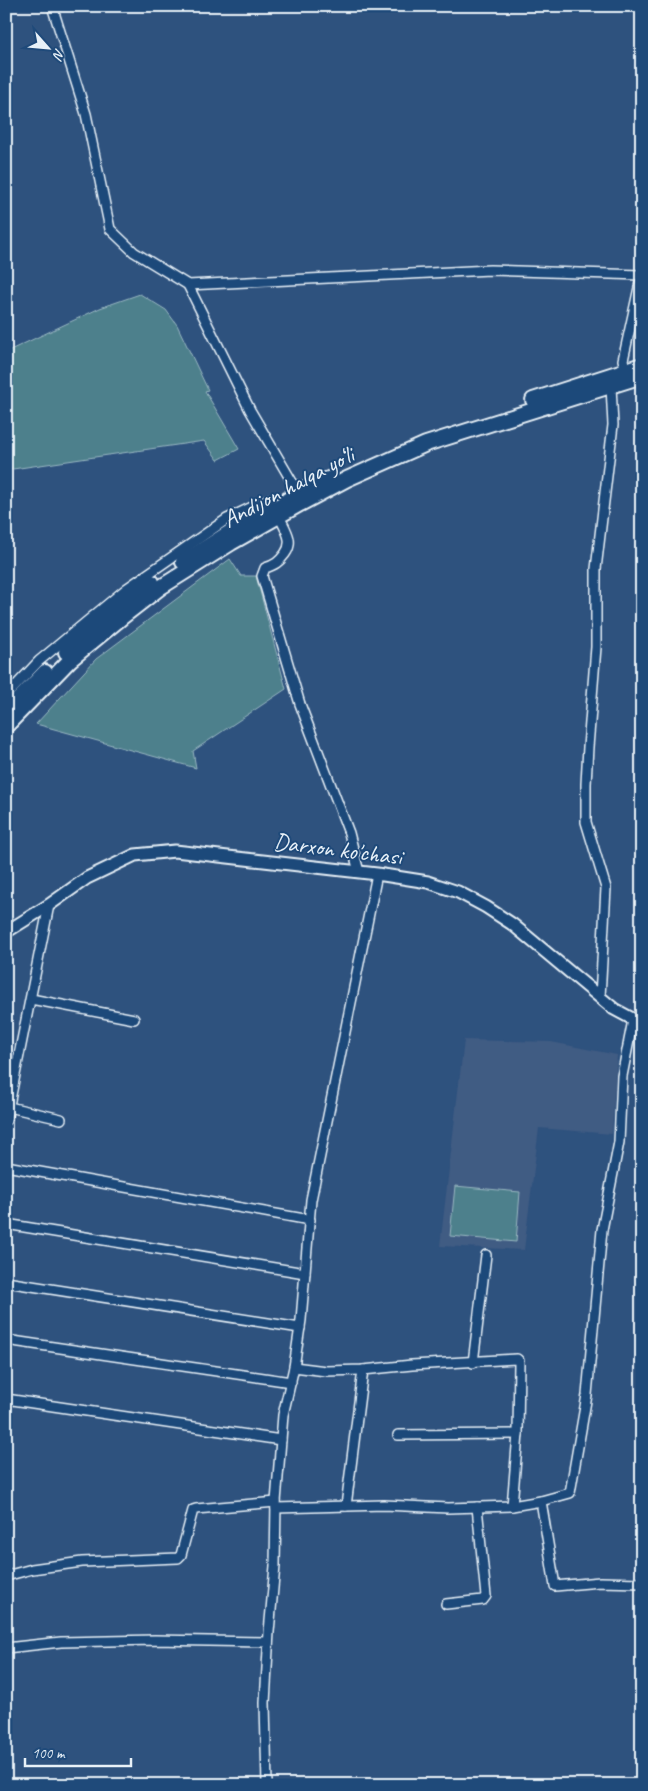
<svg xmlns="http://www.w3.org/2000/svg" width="648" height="1791" font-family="Caveat,sans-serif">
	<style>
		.built { fill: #405b83 }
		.green { fill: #4d808c; stroke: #9ab8c2 }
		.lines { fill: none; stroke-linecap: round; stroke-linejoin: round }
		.minor-casing { stroke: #e8f1f8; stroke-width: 12 }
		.major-casing { stroke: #e8f1f8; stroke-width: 15 }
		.highway-casing { stroke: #e8f1f8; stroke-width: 18 }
		.minor { stroke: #1f4a7a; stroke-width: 9 }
		.major { stroke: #1f4a7a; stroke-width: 11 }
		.highway { stroke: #1f4a7a; stroke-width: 14 }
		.labels { text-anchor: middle; stroke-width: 4; stroke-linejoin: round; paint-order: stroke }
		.street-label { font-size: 24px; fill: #e8f1f8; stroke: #1f4a7a }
	</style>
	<rect width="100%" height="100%" fill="#2e527e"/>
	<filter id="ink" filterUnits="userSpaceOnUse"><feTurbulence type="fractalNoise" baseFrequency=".02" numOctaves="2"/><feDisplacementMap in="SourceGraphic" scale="10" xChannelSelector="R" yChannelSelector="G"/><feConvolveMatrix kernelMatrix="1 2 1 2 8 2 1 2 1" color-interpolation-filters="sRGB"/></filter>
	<g filter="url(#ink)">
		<polygon class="built" points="464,1040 551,1042 617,1055 612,1134 539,1128 524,1250 440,1246"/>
		<g class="green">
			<polygon points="140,294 166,310 177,325 208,390 205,391 239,449 218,460 204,441 6,470 6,352 100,308"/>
			<polygon points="230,559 241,576 256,576 286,689 193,751 196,768 36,724 96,659"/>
			<polygon points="455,1186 520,1192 516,1242 450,1236"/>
		</g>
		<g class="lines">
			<g class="minor-casing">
				<g id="minor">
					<polyline points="52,6 86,114 110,229 134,252 188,285 490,270 641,275"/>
					<polyline points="188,285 250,410 298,492"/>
					<polyline points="626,370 623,360 642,274"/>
					<path d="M 279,516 C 285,529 295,541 285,554 C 279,562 275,565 265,568 L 262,576 L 300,704 L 349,833 L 359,872"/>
					<polyline points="6,696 39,661 126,589 227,519 269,499"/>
					<polyline points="600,997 606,888 586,822 586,784 588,747 596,647 596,569 613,425 611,386"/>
					<polyline points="31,999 134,1019"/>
					<polyline points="9,1107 61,1119"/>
					<polyline points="6,1120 49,905"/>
					<polyline points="6,1166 310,1220"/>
					<polyline points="6,1224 305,1273"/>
					<polyline points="6,1282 300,1328"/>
					<polyline points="6,1340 291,1382"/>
					<polyline points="473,1363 486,1255"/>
					<polyline points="294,1367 326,1371 363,1370 412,1365 517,1359 519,1361 518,1434 512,1506"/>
					<polyline points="6,1399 281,1440"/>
					<polyline points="398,1435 518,1434"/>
					<polyline points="541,1501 570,1493 587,1395 602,1230 619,1142 622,1076 633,1020"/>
					<polyline points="346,1506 363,1370"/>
					<polyline points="276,1508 384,1505 448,1508 512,1506 541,1501 555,1586 600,1582 642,1583"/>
					<polyline points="6,1576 32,1569 82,1562 178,1558 181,1555 193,1510 196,1509 276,1502"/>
					<polyline points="446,1604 483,1600 486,1596 477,1507"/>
					<polyline points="6,1648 61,1642 155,1640 268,1642"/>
					<polyline points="267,1785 265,1703 269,1632 275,1566 276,1502 283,1415 294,1367 301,1320 311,1200 377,874"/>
				</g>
			</g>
			<g class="major-casing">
				<polyline id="major" points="6,932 49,905 87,878 135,855 175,851 377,874 428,882 458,892 486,907 512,924 614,1009 642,1024"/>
			</g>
			<g class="highway-casing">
				<g id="highway">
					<polyline points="533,400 642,365"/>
					<polyline points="183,562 246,522 282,504 298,492 331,478"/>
					<polyline points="66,652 107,615 152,582"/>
					<polyline points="15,703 45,672"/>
					<polyline points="6,726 71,659 121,618 161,587 231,543 300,504 347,479 426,444 642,376"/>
				</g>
			</g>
			<use href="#minor" class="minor"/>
			<use href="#major" class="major"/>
			<use href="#highway" class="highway"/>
		</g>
	</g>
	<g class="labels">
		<g class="street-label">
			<text transform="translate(288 487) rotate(-28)" y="8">Andijon halqa yo‘li</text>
			<text transform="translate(338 849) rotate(7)" y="8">Darxon ko'chasi</text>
		</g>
	</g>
	<rect width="648" height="1791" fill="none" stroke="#1f4a7a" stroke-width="25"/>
	<rect x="12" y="12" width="623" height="1766" fill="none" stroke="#e8f1f8" stroke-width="2" filter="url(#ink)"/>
	<g transform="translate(48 48) rotate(117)" stroke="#1f4a7a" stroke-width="4" paint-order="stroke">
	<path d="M0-4L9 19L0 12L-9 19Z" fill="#e8f1f8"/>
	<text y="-8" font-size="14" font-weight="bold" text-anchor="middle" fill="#e8f1f8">N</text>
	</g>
	<path d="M25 1758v8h106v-8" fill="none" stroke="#e8f1f8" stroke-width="2.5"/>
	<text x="32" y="1758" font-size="15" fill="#e8f1f8" stroke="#1f4a7a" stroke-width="4" paint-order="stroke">100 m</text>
</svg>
